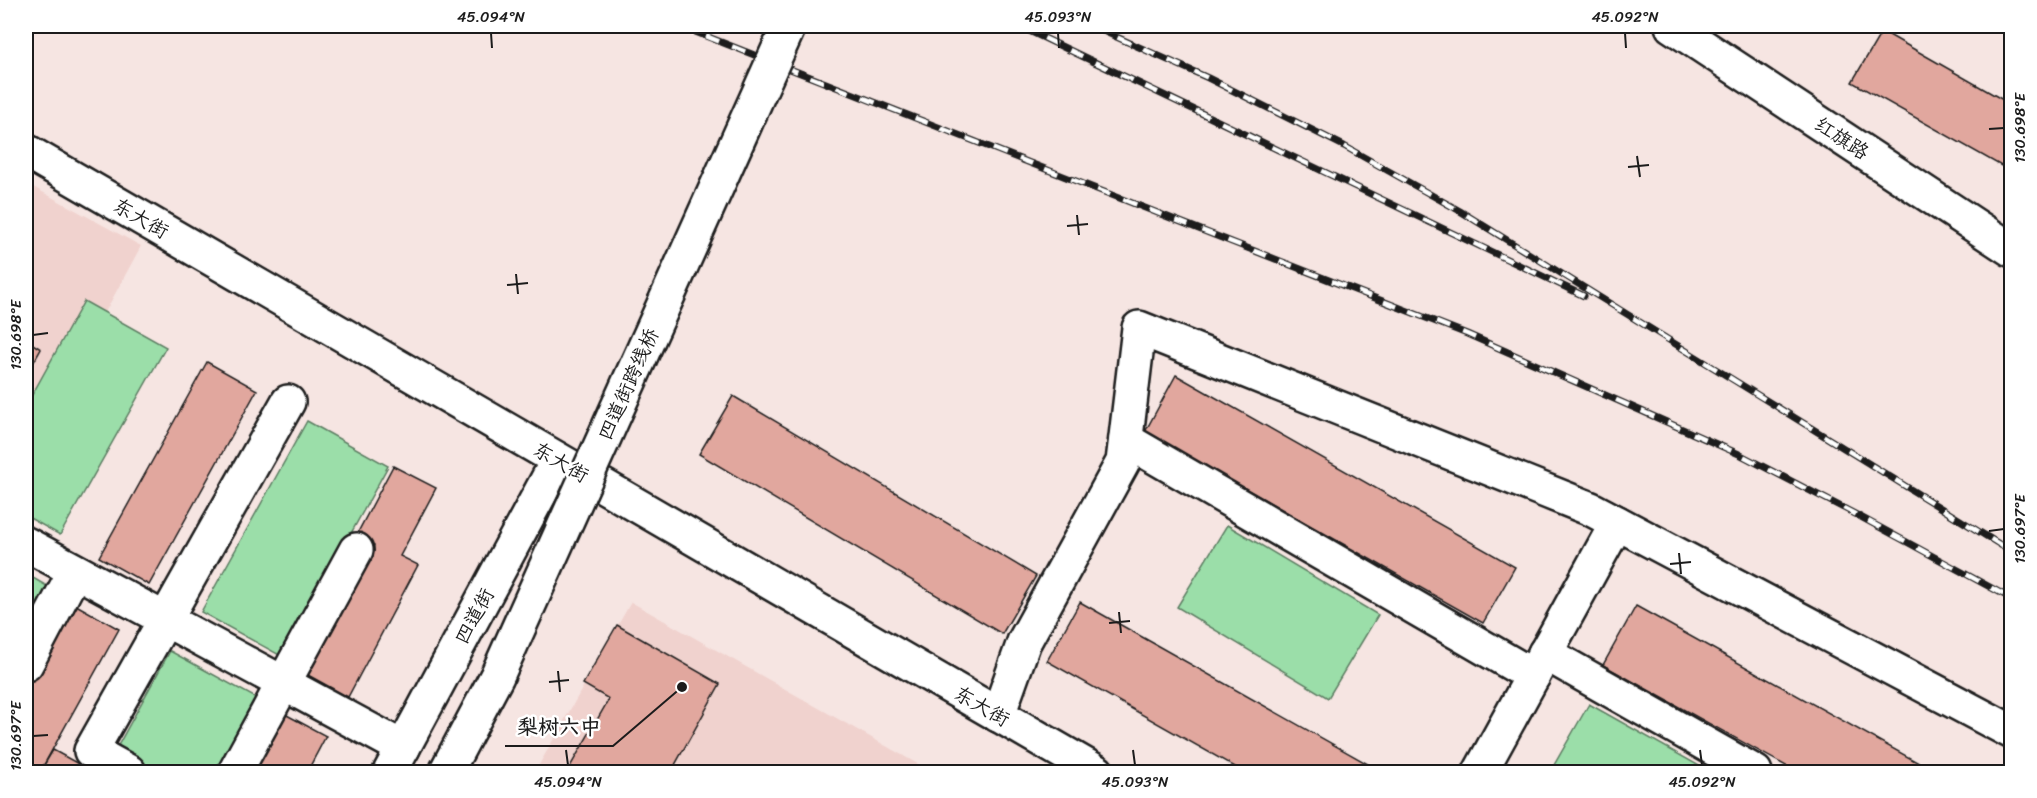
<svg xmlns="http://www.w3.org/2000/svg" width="2037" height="798" font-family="Sriracha,'LXGW WenKai TC',sans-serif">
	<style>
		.built { fill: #f0d2ce }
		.green { fill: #9bdea9; stroke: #5c7d62; stroke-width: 1.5 }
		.building { fill: #e1a79e; stroke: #1c1c1c; stroke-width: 1.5 }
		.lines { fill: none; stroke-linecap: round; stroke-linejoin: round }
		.minor-casing { stroke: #1c1c1c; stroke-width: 38 }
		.minor { stroke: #fff; stroke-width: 33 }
		.rail-casing { stroke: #1c1c1c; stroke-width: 7 }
		.rail { stroke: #fff; stroke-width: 4.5; stroke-dasharray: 14; stroke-linecap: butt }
		.minor-bridge-casing { stroke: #1c1c1c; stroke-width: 38; stroke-linecap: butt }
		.minor-bridge { stroke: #fff; stroke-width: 33 }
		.ticks { fill: none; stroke: #1c1c1c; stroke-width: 2 }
		.labels { text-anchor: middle; stroke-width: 5; stroke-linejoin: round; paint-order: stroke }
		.street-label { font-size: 20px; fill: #1c1c1c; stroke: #fff }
		.leader { fill: none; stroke: #1c1c1c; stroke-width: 2 }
		.callout-dot { fill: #1c1c1c; stroke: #fff; stroke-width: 2 }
		.callout-label { font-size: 21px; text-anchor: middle; font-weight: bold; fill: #1c1c1c; stroke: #fff; stroke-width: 5; stroke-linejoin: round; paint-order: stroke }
		.neatline { fill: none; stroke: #1c1c1c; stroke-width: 2 }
		.ticks-label { font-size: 15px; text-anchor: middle; fill: #1c1c1c }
	</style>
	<rect width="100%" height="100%" fill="#f6e5e2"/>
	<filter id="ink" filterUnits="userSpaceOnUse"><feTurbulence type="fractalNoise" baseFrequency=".0167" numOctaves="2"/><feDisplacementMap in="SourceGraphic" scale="12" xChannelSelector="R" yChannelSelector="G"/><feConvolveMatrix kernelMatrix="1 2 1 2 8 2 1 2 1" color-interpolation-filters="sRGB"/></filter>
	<g filter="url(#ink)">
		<g class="built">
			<polygon points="26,183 141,246 26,458"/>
			<polygon points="631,602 932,772 535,772"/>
		</g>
		<g class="green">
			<polygon points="84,301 166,347 60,535 26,516 26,406"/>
			<polygon points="307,421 388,466 283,657 201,612"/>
			<polygon points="1227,525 1378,615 1328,698 1177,607"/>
			<polygon points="26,574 47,586 26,626"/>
			<polygon points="170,651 258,699 218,772 150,772 114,753"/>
			<polygon points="1589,704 1710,772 1550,772"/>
		</g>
		<g class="building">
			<polygon points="1882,31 2012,105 2012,172 1852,82"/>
			<polygon points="26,340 41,349 26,376"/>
			<polygon points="207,362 257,390 149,585 99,557"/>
			<polygon points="1176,375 1515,567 1483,623 1145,432"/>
			<polygon points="733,396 1036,576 1002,634 699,454"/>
			<polygon points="393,466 436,488 400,556 418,565 348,697 306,674 374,545 356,536"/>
			<polygon points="69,601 119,629 40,772 26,772 26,680"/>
			<polygon points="1080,602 1382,772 1244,772 1047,661"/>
			<polygon points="1636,606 1935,772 1797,772 1603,665"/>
			<polygon points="617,625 720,684 671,772 567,772 609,699 583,684"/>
			<polygon points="283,713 326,736 307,772 252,772"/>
			<polygon points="53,750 93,772 40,772"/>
		</g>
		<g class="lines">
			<g class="minor-casing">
				<g id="minor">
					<polyline points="1672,26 2012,250"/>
					<polyline points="26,151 1097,772"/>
					<polyline points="1126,440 1533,676"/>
					<polyline points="26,544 403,748"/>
					<polyline points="1545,653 1755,772"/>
					<polyline points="26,664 75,571"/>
					<polyline points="998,715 1024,642 1123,462 1139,328 1591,509 2012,732"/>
					<polyline points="129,772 91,751 288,402"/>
					<polyline points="235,772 356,550"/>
					<polyline points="390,772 558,460"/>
					<polyline points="1480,772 1617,523"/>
				</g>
			</g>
			<use href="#minor" class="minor"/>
			<g class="rail-casing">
				<g id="rail">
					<polyline points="680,26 1467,334 1739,454 1857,515 2012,599"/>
					<polyline points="1019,26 1584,296"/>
					<polyline points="1092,26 1208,78 1344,146 1460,211 2012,552"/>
				</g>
			</g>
			<use href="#rail" class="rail"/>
			<g class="minor-bridge-casing">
				<polyline id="minor-bridge" points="446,772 497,676 789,26"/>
			</g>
			<use href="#minor-bridge" class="minor-bridge"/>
		</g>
	</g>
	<path class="ticks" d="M 491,33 L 492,48M 1058,33 L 1059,48M 1625,33 L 1626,48M 1989,129 L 2004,128M 1637,156 L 1640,177M 1628,167 L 1649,165M 1077,215 L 1079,235M 1067,226 L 1088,224M 516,274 L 518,294M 507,285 L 528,283M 33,335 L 48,333M 1989,531 L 2004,529M 1679,553 L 1681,574M 1670,564 L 1691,562M 1119,612 L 1121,633M 1109,623 L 1130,621M 558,671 L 560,692M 549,682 L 569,680M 33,736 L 48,735M 566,750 L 568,765M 1133,750 L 1135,765M 1700,750 L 1702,765"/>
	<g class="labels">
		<g class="street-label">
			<text transform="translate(1842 138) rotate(33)" y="7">红旗路</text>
			<text transform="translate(141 218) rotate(30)" y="7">东大街</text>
			<text transform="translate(628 384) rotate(-66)" y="7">四道街跨线桥</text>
			<text transform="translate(561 462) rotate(30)" y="7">东大街</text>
			<text transform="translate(474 616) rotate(-62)" y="7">四道街</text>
			<text transform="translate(982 706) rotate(30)" y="7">东大街</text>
		</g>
	</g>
	<path class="leader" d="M682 687L613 746H505"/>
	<circle class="callout-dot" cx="682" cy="687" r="6"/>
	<g class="callout-label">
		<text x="559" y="734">梨树六中</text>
	</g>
	<rect width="2037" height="798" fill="none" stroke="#fff" stroke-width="66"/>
	<rect x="33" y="33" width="1971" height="732" class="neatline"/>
	<g class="ticks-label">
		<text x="491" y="22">45.094°N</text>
		<text x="1058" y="22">45.093°N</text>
		<text x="1625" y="22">45.092°N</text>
		<text transform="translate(2020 128) rotate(-90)" y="5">130.698°E</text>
		<text transform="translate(16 335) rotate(-90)" y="5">130.698°E</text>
		<text transform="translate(2020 529) rotate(-90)" y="5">130.697°E</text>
		<text transform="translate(16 736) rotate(-90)" y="5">130.697°E</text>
		<text x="568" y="787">45.094°N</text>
		<text x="1135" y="787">45.093°N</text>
		<text x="1702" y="787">45.092°N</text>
	</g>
</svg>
